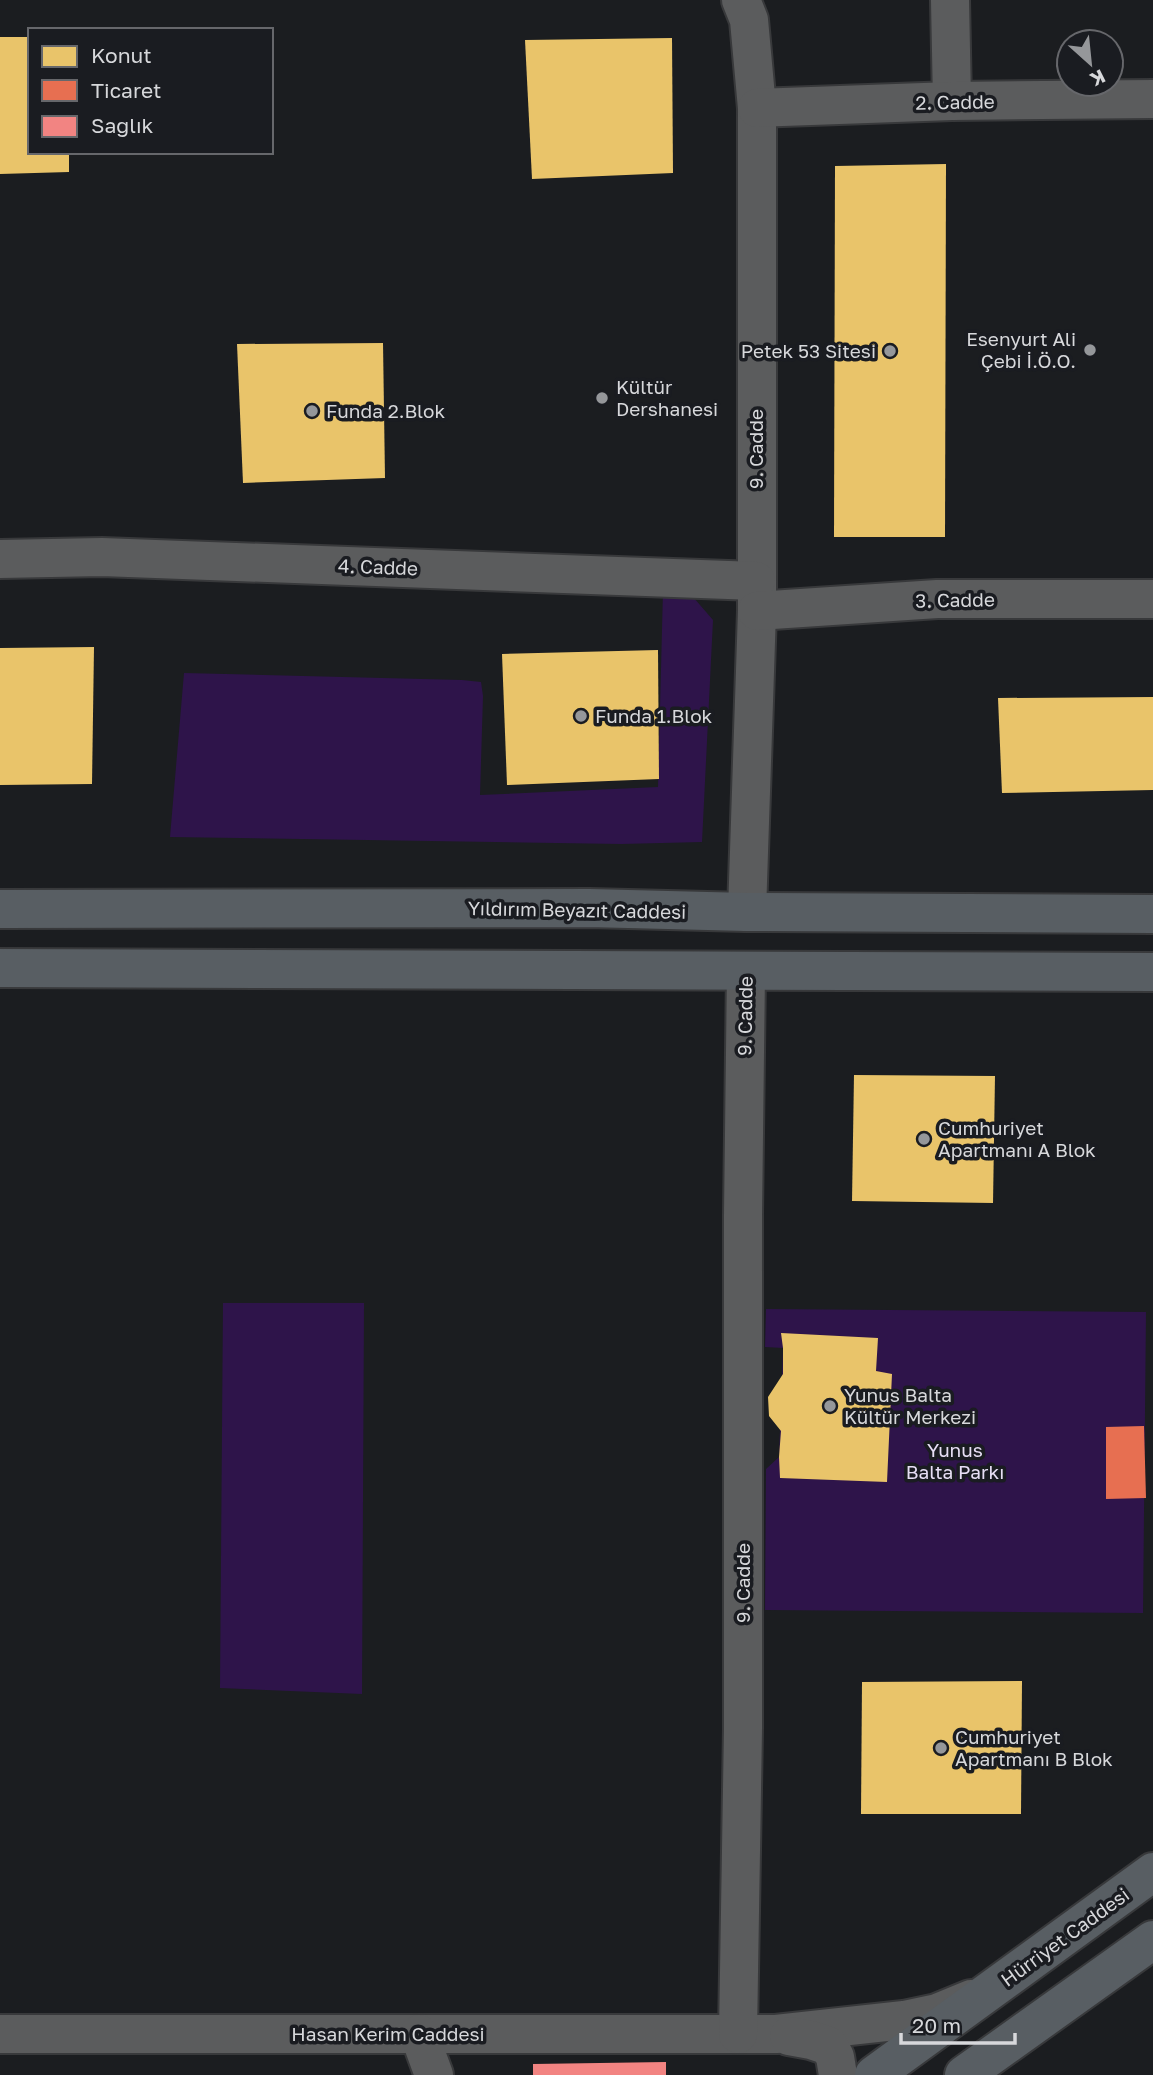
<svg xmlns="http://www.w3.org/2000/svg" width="1153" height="2075" font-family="'Golos Text',sans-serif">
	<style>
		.green { fill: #2e144a }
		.homes { fill: #e9c46a }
		.shops { fill: #e76f51 }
		.health { fill: #f28482 }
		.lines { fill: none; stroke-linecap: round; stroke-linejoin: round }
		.minor-casing { stroke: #38393b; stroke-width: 42 }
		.major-casing { stroke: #38393b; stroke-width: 42 }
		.minor { stroke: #5b5c5d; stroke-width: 38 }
		.major { stroke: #585e63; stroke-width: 38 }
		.poi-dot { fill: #95979a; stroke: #1a1c21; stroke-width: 2.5 }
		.labels { text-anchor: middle; stroke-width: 7; stroke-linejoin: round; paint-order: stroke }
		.street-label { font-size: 19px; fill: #d7d8db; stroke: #1a1c21 }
		.poi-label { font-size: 19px; fill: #d7d8db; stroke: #1a1c21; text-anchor: start }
		.park-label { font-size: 19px; fill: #e7dff5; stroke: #1a1c21 }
	</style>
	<rect width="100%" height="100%" fill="#1b1d20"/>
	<g class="green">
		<polygon points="663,590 687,590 713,620 702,842 621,844 170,837 184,673 462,680 481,682 483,696 480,795 658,787"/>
		<polygon points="223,1303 364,1303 362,1694 220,1688"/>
		<polygon points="766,1309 1146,1312 1143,1613 765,1610 766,1469 779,1457 783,1348 765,1347"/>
	</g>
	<g class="homes">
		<polygon points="0,37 30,37 30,152 69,152 69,172 0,174"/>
		<polygon points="672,38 673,173 532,179 525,40"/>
		<polygon points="946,164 945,537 834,537 835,166"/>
		<polygon points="383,343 385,478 243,483 237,344"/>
		<polygon points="94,647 92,784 0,785 0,648"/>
		<polygon points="658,650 659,779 507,785 502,654"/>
		<polygon points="1153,697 1153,790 1002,793 998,698"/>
		<polygon points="854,1075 995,1076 993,1203 852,1201"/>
		<polygon points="781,1333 878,1338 876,1371 892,1374 887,1482 780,1478 779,1457 781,1431 769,1416 768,1397 783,1374 783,1348"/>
		<polygon points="1022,1681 1021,1814 861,1814 862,1682"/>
	</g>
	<polygon class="shops" points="1144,1426 1146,1498 1106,1499 1106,1427"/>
	<polygon class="health" points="666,2062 666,2075 533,2075 533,2064"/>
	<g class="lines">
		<g class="minor-casing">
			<g id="minor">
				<polyline points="741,0 749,20 757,108 757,611 747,912"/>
				<polyline points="950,0 952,101"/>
				<polyline points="757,108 952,101 1153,99"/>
				<polyline points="0,559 102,557 756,581"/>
				<polyline points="757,611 937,599 1153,599"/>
				<polyline points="0,2034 776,2034 904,2020 937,2013 971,1999"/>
				<polyline points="419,2034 434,2075"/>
				<polyline points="738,2034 743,1728 743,1215 746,971"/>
				<polyline points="789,2036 811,2040 829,2046 835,2057 838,2075"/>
			</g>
		</g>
		<g class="major-casing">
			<g id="major">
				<polyline points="0,909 589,908 747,912 1153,914"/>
				<polyline points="0,968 1153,972"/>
				<polyline points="874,2075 1153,1872"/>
				<polyline points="964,2075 1153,1940"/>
			</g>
		</g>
		<use href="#minor" class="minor"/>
		<use href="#major" class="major"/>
	</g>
	<g class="poi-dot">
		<circle cx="1090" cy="350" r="7"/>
		<circle cx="890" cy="351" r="7"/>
		<circle cx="602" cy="398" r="7"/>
		<circle cx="312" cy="411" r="7"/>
		<circle cx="581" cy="716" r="7"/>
		<circle cx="924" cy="1139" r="7"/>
		<circle cx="830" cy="1406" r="7"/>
		<circle cx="941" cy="1748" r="7"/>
	</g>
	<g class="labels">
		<g class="street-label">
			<text transform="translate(955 102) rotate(-1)" y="7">2. Cadde</text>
			<text transform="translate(756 449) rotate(-90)" y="7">9. Cadde</text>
			<text transform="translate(378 567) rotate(2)" y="7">4. Cadde</text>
			<text transform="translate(955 600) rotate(-1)" y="7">3. Cadde</text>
			<text transform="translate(577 910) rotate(1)" y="7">Yıldırım Beyazıt Caddesi</text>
			<text transform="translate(745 1016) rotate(-89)" y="7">9. Cadde</text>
			<text transform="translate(743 1583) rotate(-90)" y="7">9. Cadde</text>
			<text transform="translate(1065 1937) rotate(-36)" y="7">Hürriyet Caddesi</text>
			<text x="388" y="2041">Hasan Kerim Caddesi</text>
		</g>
		<g class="poi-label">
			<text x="1076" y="346" text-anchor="end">Esenyurt Ali<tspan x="1076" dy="22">Çebi İ.Ö.O.</tspan></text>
			<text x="876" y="358" text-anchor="end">Petek 53 Sitesi</text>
			<text x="616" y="394">Kültür<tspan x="616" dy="22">Dershanesi</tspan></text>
			<text x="326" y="418">Funda 2.Blok</text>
			<text x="595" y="723">Funda 1.Blok</text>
			<text x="938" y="1135">Cumhuriyet<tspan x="938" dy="22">Apartmanı A Blok</tspan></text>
			<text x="844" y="1402">Yunus Balta<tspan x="844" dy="22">Kültür Merkezi</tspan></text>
			<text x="955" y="1744">Cumhuriyet<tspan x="955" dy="22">Apartmanı B Blok</tspan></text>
		</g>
		<g class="park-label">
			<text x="955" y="1457">Yunus<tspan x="955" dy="22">Balta Parkı</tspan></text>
		</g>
	</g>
	<rect x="28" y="28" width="245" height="126" fill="#1a1c21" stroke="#66676b" stroke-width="2"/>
	<rect x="42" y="46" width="35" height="21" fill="#e9c46a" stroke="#66676b" stroke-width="2"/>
	<text x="91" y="63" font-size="21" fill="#d7d8db">Konut</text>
	<rect x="42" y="80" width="35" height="21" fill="#e76f51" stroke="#66676b" stroke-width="2"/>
	<text x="91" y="98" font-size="21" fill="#d7d8db">Ticaret</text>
	<rect x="42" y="116" width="35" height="21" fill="#f28482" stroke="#66676b" stroke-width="2"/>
	<text x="91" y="133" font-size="21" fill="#d7d8db">Sağlık</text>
	<g transform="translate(1090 63) rotate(153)"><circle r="33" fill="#1a1c21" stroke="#66676b" stroke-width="2"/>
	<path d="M0-5L12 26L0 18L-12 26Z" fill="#95979a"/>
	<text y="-10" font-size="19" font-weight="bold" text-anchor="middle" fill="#d7d8db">K</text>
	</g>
	<path d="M901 2033v10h114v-10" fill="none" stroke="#d7d8db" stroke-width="3.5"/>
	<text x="912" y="2033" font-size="21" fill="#d7d8db" stroke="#1a1c21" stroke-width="5" paint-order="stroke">20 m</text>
</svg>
